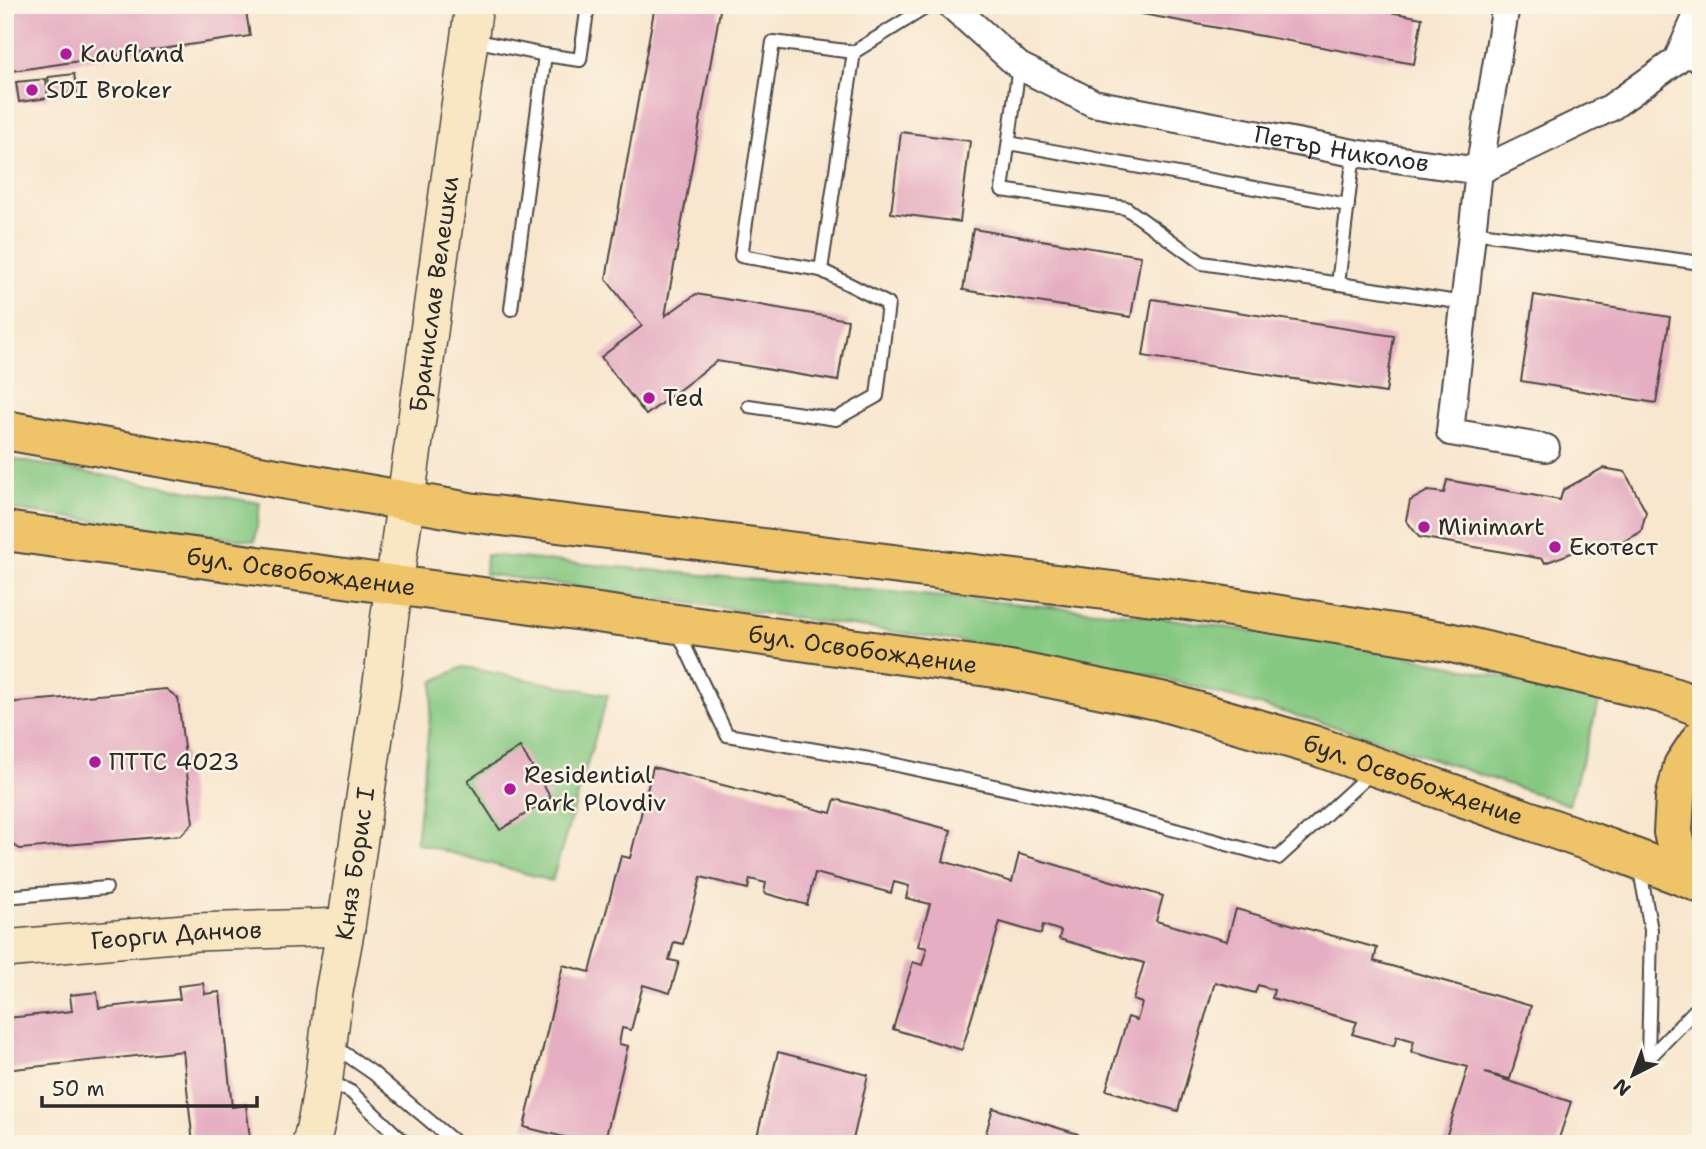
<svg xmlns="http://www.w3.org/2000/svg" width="1706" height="1149" font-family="'Shantell Sans',sans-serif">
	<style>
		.green { fill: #85c881; stroke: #587a56; stroke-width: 2 }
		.building { fill: #e5aec2 }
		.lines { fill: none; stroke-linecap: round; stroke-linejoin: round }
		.lane-casing { stroke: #4a4743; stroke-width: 16 }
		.street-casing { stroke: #4a4743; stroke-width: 30 }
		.secondary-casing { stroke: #4a4743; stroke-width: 40 }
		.primary-casing { stroke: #4a4743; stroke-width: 42 }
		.lane { stroke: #fff; stroke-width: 12 }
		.street { stroke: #fff; stroke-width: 26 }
		.secondary { stroke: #f9e7c3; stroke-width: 37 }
		.primary { stroke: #efc469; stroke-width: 38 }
		.poi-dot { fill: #b5179e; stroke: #fcf5e5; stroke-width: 2.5 }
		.labels { text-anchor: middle; stroke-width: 5; stroke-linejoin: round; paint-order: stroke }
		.poi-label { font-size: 24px; fill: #2b2b2b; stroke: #fcf5e5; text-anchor: start }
		.street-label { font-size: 24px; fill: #2b2b2b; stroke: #fcf5e5 }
	</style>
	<rect width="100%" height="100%" fill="#fcf5e5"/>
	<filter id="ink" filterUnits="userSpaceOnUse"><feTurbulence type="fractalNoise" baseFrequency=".0143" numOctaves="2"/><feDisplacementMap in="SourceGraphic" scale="14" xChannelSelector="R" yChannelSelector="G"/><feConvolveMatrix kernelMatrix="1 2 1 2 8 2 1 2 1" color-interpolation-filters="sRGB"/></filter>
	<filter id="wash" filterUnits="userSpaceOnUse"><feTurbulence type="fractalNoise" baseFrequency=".00686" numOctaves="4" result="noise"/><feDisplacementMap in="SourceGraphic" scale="28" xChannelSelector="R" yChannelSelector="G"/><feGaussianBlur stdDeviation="1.57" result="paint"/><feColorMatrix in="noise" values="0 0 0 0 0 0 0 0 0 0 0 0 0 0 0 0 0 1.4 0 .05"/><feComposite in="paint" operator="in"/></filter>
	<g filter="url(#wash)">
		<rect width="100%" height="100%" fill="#f8e6ce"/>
		<g class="green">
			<polygon points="5,458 260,503 255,541 5,509"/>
			<polygon points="486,555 1151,616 1390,652 1600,699 1569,805 1357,733 1159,677 1021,650 485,574"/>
			<polygon points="463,667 608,695 552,881 416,843 434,681"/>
		</g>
		<g id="blocks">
			<g class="building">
				<polygon points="5,5 245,5 250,36 5,72"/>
				<polygon points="655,5 721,5 665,316 696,294 848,320 838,381 717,361 646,415 601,357 642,326 606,279"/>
				<polygon points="1104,5 1352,5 1422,18 1414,64 1104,7"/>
				<polygon points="74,74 77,92 51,96 48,77"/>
				<polygon points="46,79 48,98 19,102 16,82"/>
				<polygon points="901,132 970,141 960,222 891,213"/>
				<polygon points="973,229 1141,256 1131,317 963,290"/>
				<polygon points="1534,295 1670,317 1656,403 1521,381"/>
				<polygon points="1152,299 1394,336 1386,393 1143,356"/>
				<polygon points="1603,468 1625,472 1646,512 1641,532 1599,555 1579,550 1545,563 1543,559 1419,537 1406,520 1410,501 1428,491 1444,493 1447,480 1560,500 1563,490"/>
				<polygon points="166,689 178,698 193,823 181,835 20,849 7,841 5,818 5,705 7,703"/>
				<polygon points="520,747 551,798 500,830 468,780"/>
				<polygon points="653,767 831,813 835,799 951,830 943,861 1012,882 1019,854 1163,896 1156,921 1227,941 1236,909 1377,948 1374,961 1531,1006 1510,1079 1485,1073 1571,1102 1557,1144 1444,1144 1468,1067 1411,1052 1414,1041 1397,1036 1394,1046 1352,1034 1357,1022 1272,998 1274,990 1258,985 1255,993 1215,982 1178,1111 1106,1090 1128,1017 1137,1020 1142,1003 1133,1000 1144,963 1059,939 1061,931 1043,925 1041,934 1000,922 962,1050 893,1029 913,962 922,965 927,948 918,946 930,904 906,898 909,886 894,882 891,893 815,873 807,905 764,893 766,883 750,879 748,889 701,877 683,944 674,942 669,960 679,962 670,993 643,985 631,1030 622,1028 619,1044 628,1046 604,1144 592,1144 524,1127 563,965 590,972 621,856 630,858"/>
				<polygon points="203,983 205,994 220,992 232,1107 246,1105 250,1138 237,1140 238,1144 193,1144 183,1051 5,1070 5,1010 7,1010 8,1018 72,1011 70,995 97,992 99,1008 180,999 178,986"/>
				<polygon points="778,1052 868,1075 852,1144 755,1144"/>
				<polygon points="993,1108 1078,1134 1076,1144 983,1144"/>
			</g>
		</g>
	</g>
	<g filter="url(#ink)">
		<use href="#blocks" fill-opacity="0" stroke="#4a4743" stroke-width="2"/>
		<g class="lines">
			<g class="lane-casing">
				<g id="lane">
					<polyline points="473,40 545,55 580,60 588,5"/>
					<polyline points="1677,60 1701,65"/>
					<polyline points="1019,66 1002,190 1126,208 1202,263 1464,303"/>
					<polyline points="1009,143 1348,205"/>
					<polyline points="1473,232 1701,263"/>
					<polyline points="821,270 854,52"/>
					<polyline points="1338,284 1354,153"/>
					<polyline points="511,309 545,55"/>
					<polyline points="749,406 836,419 877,396 888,304 821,270 741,256 773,42 854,52 930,5"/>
					<polyline points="678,632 727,735 869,759 1091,807 1278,858 1373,771"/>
					<polyline points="1639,865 1651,930 1648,1059"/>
					<polyline points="5,897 106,888"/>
					<polyline points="331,1044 373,1073 457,1144"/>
					<polyline points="1648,1059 1701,1004"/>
					<polyline points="327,1080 351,1092 406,1144"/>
				</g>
			</g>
			<g class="street-casing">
				<g id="street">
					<path id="s1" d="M 951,5 L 1019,66 L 1093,103 L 1354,153 L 1479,171 L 1610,108 L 1677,60 L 1701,6"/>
					<polyline points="1506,5 1479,171 1450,432 1546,448"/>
				</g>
			</g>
			<g class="secondary-casing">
				<g id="secondary">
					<path id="s2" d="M 5,949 L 196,932 L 346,927"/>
					<path id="s3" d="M 311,1144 L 317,1119 L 324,1078 L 334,992 L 346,927 L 384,669 L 388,629 L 474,5"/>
				</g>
			</g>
			<g class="primary-casing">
				<g id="primary">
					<polyline points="5,430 469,512 1194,601 1448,642 1661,693 1701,707"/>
					<path id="s4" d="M 5,531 L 1010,670 L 1161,701 L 1313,745 L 1608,848 L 1695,881"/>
					<polyline points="1701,739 1683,766 1675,799 1673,832 1678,854 1695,881 1701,884"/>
				</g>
			</g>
			<use href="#lane" class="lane"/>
			<use href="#street" class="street"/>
			<use href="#secondary" class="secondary"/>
			<use href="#primary" class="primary"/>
		</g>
	</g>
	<g class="poi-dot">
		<circle cx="66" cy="54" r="7"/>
		<circle cx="32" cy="90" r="7"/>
		<circle cx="649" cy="398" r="7"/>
		<circle cx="1424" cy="527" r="7"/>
		<circle cx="1555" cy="547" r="7"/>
		<circle cx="95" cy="762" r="7"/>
		<circle cx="510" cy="789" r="7"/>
	</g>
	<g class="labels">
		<g class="poi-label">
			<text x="80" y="62">Kaufland</text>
			<text x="46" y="98">SDI Broker</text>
			<text x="663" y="406">Ted</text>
			<text x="1438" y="535">Minimart</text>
			<text x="1569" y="555">Екотест</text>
			<text x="109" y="770">ПТТС 4023</text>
			<text x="524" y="783">Residential<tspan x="524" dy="28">Park Plovdiv</tspan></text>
		</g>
		<g class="street-label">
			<text dy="8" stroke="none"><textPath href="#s1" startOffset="427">Петър Николов</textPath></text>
			<text dy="8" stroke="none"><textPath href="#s3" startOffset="859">Бранислав Велешки</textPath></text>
			<text dy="8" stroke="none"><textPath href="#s4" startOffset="299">бул. Освобождение</textPath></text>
			<text dy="8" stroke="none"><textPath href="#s4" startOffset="866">бул. Освобождение</textPath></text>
			<text dy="8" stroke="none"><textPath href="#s4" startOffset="1433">бул. Освобождение</textPath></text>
			<text dy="8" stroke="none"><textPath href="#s3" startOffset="284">Княз Борис I</textPath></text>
			<text dy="8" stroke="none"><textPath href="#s2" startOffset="172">Георги Данчов</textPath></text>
		</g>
	</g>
	<rect width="1706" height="1149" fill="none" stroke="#fcf5e5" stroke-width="28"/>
	<g transform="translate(1633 1075) rotate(222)" stroke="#fcf5e5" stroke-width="5" paint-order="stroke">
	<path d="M0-5L12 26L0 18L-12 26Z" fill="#2b2b2b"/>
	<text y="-10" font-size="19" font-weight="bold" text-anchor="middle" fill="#2b2b2b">N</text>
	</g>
	<path d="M42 1096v10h215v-10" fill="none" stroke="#2b2b2b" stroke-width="3.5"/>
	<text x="52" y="1096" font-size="21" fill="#2b2b2b" stroke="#fcf5e5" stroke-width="5" paint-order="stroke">50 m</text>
</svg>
